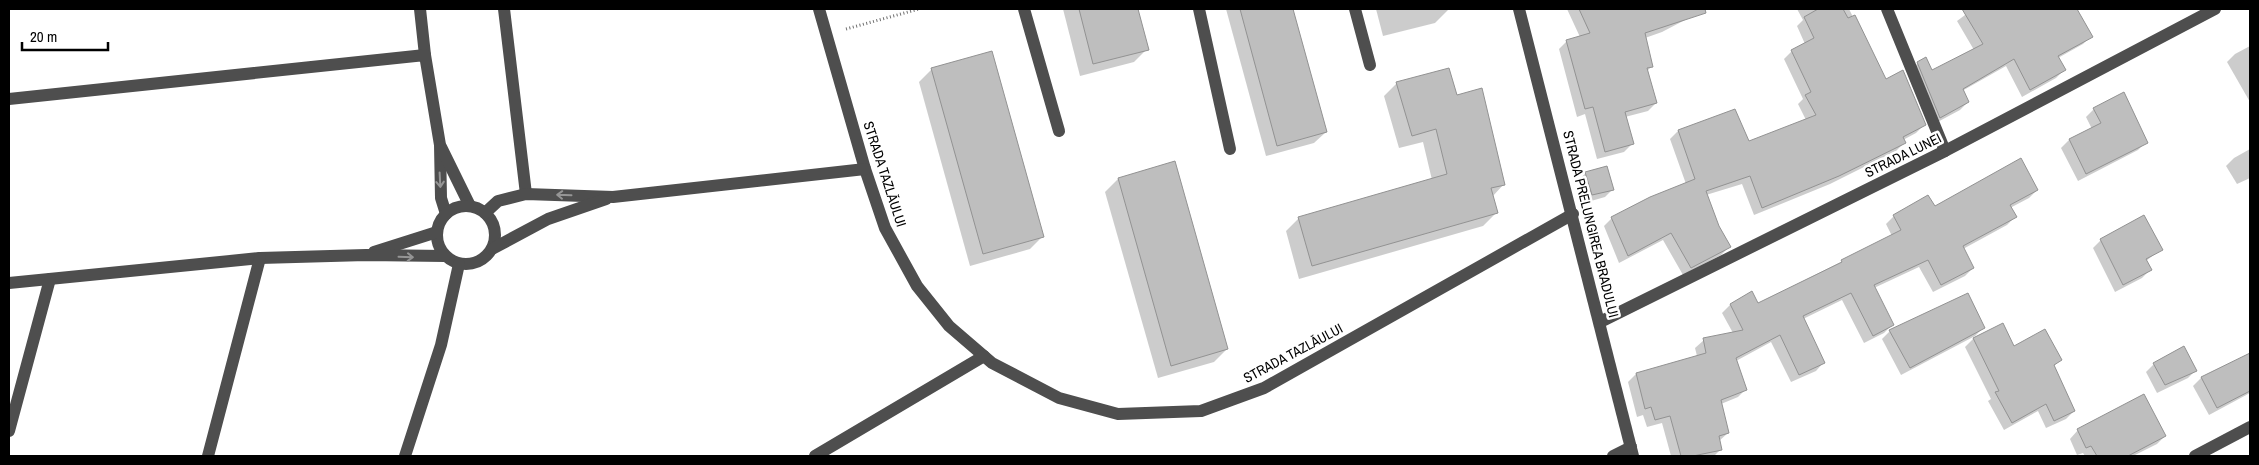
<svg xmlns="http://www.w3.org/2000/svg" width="2259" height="465" font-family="'Archivo Narrow',sans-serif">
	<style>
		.shadow { fill: #0003 }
		.building { fill: #bebebe; stroke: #929292 }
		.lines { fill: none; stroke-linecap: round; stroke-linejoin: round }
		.path { stroke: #707070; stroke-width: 3; stroke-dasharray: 1 2.5; stroke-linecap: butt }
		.minor { stroke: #4e4e4e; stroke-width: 12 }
		.oneway { stroke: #959595 }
		.labels { text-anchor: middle; stroke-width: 5; stroke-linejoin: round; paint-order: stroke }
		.street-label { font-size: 14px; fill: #000; stroke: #fff }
	</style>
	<rect width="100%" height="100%" fill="#fff"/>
	<g class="shadow">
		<polygon points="1063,9 1137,9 1147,49 1134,62 1080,76"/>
		<polygon points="1226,9 1292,9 1326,132 1314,143 1266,156"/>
		<polygon points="1376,9 1448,9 1448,10 1435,23 1383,36"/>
		<polygon points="1567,9 1691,9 1693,12 1685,20 1662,32 1645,38 1652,66 1647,71 1656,103 1648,111 1625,117 1632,144 1624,152 1597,159 1585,114 1577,117 1559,49 1567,41 1580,37"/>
		<polygon points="1797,9 1849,9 1885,81 1924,125 1916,133 1903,140 1904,143 1896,151 1830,184 1754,215 1742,184 1706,195 1718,227 1729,247 1721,255 1683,275 1663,240 1619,263 1604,226 1612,218 1686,184 1670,139 1678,131 1748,143 1806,120 1798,104 1803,99 1784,59 1792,51 1805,44 1797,26 1803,20"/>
		<polygon points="1973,9 2076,9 2091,36 2083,44 2058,58 2064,70 2056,78 2022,97 2006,66 1962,91 1968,102 1960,110 1932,125 1910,71 1918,63 1932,72 1974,50 1957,21"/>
		<polygon points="2250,46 2250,102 2227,62 2235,54"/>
		<polygon points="932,69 1043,236 1030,249 970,266 919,82"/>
		<polygon points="1397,83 1456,96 1504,184 1492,197 1496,213 1483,226 1299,279 1286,231 1299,218 1432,180 1423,142 1399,148 1384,96"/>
		<polygon points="2094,109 2146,142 2138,150 2078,181 2061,148 2069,140 2092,129 2086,117"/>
		<polygon points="2250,149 2250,178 2237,184 2226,166 2234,158"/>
		<polygon points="1174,163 1227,349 1214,362 1158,378 1105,192 1118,179"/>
		<polygon points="1586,173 1613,189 1605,197 1584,203 1577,181"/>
		<polygon points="2037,190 2029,198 2010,208 2015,217 2007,225 1963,249 1973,268 1965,276 1933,292 1919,267 1874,288 1892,325 1884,333 1864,343 1842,300 1803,319 1824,362 1816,371 1791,382 1771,342 1736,361 1746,389 1738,397 1721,404 1728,433 1719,441 1721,449 1714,456 1671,456 1662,423 1647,427 1643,415 1637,417 1628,382 1636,374 1697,356 1695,348 1704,340 1733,333 1722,313 1730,305 1751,293 1758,304 1892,236 1886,224 1894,216"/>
		<polygon points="2101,240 2161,249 2146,261 2150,270 2142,278 2115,292 2093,248"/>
		<polygon points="2002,325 2014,347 2060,360 2053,367 2074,411 2066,419 2046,428 2038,411 2004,430 1988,401 1991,399 1965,347 1973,339"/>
		<polygon points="1983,328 1975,336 1901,375 1882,339 1890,331"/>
		<polygon points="2250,354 2250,393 2209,415 2193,386 2201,378"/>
		<polygon points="2154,364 2196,370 2188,378 2157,393 2146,372"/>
		<polygon points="2078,430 2165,436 2157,444 2133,456 2085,456 2083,453 2077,455 2070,439"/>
	</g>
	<g class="building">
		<polygon points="1079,9 1138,9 1149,50 1093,64"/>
		<polygon points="1240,9 1293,9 1327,132 1277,146"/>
		<polygon points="1579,9 1705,9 1706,13 1645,33 1653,67 1647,68 1657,103 1625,112 1634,144 1605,152 1593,107 1585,109 1566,40 1590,33"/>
		<polygon points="1818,9 1843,9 1848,18 1855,15 1886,79 1903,70 1926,125 1903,137 1906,143 1839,176 1762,208 1750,176 1706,191 1719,226 1731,247 1691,268 1671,233 1628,256 1611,217 1650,197 1695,179 1678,130 1735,109 1749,141 1816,115 1805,95 1811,92 1791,50 1814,38 1804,17"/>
		<polygon points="1962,9 2077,9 2093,37 2058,56 2066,70 2030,90 2014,59 1963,89 1969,102 1940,118 1917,62 1926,57 1932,70 1983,44"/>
		<polygon points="992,51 1044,237 983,254 931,68"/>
		<polygon points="1449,68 1457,95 1482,88 1505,185 1491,188 1498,213 1312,266 1298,217 1447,174 1436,129 1412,136 1396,82"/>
		<polygon points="2124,92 2148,143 2086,174 2069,139 2101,123 2093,108"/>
		<polygon points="2021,158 2038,190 2010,205 2017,217 1963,246 1974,268 1941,285 1928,260 1874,285 1894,325 1873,336 1851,293 1803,316 1825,363 1799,375 1780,335 1736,358 1747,390 1721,400 1729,433 1719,436 1722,450 1693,456 1681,456 1670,416 1655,420 1651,407 1645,409 1636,373 1706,353 1703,338 1743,330 1730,304 1752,291 1758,303 1842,262 1841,260 1901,230 1893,215 1928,195 1935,206"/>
		<polygon points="1175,161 1228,349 1171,366 1118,178"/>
		<polygon points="1607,166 1614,190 1592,195 1585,172"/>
		<polygon points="2144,215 2163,250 2146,259 2152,270 2123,285 2100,239"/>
		<polygon points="1968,293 1985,328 1910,368 1889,330"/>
		<polygon points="2003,323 2014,346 2045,329 2062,360 2054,365 2075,411 2054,421 2046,404 2012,423 1995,392 1999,391 1973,338"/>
		<polygon points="2184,346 2197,371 2165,385 2153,363"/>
		<polygon points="2250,353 2250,391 2217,408 2201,377"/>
		<polygon points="2144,394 2166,436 2128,456 2097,456 2091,446 2086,448 2077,429"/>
	</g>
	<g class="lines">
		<polyline class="path" points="846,29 919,9"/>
		<g class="minor">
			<polyline points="420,9 425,55"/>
			<polyline points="504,9 526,194"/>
			<polyline points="819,9 865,169 885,228 917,286 949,326 992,363 1059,398 1118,414 1201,411 1264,388 1573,214"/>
			<polyline points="1024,9 1059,131"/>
			<polyline points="1199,9 1230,149"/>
			<polyline points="1355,9 1370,65"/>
			<polyline points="1519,9 1633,456"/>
			<polyline points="1887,9 1945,151"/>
			<polyline points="9,99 425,55 440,145 441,198 446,214"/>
			<polyline points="441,147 470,206"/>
			<circle cx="466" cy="235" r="29"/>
			<polyline points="485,213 498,201 526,194 613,197 865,169"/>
			<polyline points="492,249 548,219 606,199"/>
			<polyline points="374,252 437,232"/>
			<polyline points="9,283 260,258 366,255 445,256"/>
			<polyline points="1600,322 1945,151 2215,9"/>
			<polyline points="9,431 50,279"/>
			<polyline points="208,456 260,258"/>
			<polyline points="405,456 441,345 459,264"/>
			<polyline points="815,456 984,356"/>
			<polyline points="1613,456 1631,447"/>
			<polyline points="2195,456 2250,427"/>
		</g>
	</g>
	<defs><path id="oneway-shaft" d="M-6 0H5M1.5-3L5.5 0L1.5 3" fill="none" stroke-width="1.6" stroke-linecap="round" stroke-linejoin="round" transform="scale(1.25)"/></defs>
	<g class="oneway">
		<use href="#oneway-shaft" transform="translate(440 180) rotate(87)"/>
		<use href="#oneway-shaft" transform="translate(564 195) rotate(-178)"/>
		<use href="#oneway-shaft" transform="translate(406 257) rotate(2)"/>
	</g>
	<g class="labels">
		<g class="street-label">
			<text transform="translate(1903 155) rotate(-26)" y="5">STRADA LUNEI</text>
			<text transform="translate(885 174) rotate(72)" y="5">STRADA TAZLĂULUI</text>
			<text transform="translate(1591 224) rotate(76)" y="5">STRADA PRELUNGIREA BRADULUI</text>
			<text transform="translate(1293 353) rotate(-28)" y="5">STRADA TAZLĂULUI</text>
		</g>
	</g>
	<rect width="2259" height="465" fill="none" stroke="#000000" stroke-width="20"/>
	<path d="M22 42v8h86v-8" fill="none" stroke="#000000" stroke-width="2.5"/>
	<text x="30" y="42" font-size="15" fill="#000000" stroke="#ffffff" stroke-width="4" paint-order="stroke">20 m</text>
</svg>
